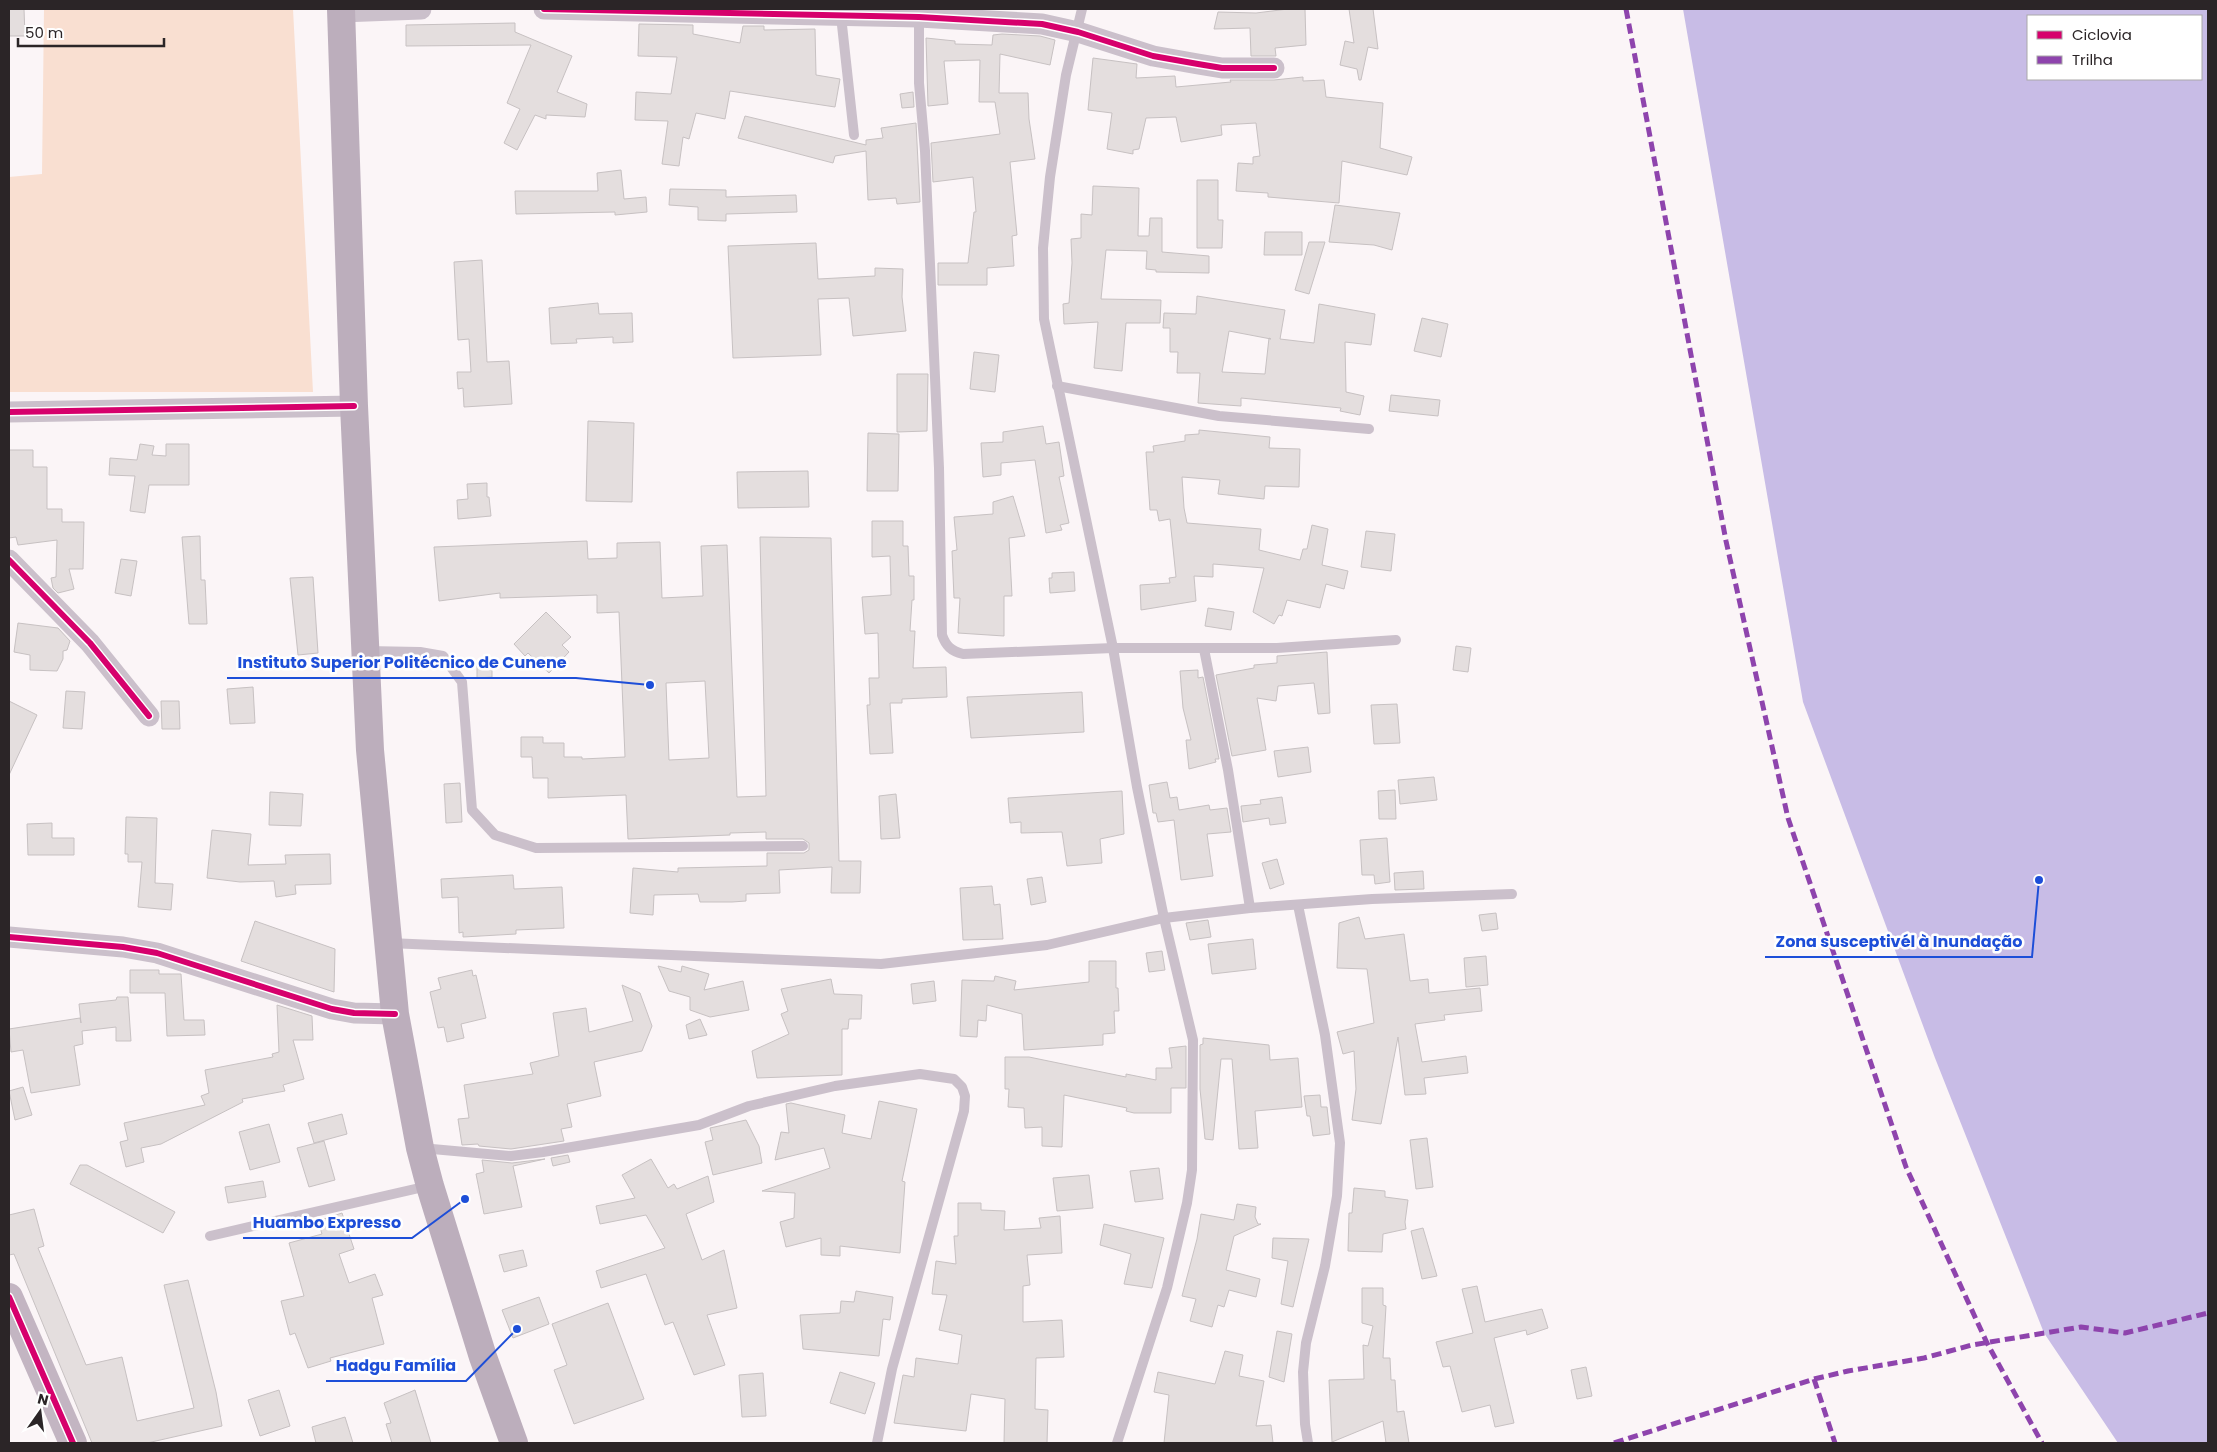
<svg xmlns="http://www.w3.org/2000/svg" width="2217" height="1452" font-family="Poppins,sans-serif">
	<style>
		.green { fill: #f9dfd1 }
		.water { fill: #c8bce6; fill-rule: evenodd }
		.building { fill: #e4dede; stroke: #c7c1c2; fill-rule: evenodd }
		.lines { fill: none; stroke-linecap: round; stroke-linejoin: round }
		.lane { stroke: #cbc0cb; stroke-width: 10 }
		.street { stroke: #cbc0cb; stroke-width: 21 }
		.secondary { stroke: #c3b5c2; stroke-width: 28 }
		.primary { stroke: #bcaebc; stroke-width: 28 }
		.quiet { stroke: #8e44ad; stroke-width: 5; stroke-dasharray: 10 5; stroke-linecap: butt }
		.cycleway-casing { stroke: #fff; stroke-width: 9 }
		.cycleway { stroke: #d6006c; stroke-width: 6 }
		.leader { fill: none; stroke: #1d4ed8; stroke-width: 2 }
		.callout-dot { fill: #1d4ed8; stroke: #fff; stroke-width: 2 }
		.callout-label { font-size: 16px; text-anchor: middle; font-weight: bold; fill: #1d4ed8; stroke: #fff; stroke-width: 5; stroke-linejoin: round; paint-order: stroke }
	</style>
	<rect width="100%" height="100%" fill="#fbf5f7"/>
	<polygon class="green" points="44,9 293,9 313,392 9,392 9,177 42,174"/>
	<path class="water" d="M 1683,9 L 2208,9 L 2208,1443 L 2118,1443 L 2044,1333 L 1935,1058 L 1803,702 ZM 2028,16 L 2201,16 L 2201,79 L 2028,79 Z"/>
	<g class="building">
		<polygon points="9,9 24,9 25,36 9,36"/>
		<polygon points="1288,9 1305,9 1306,45 1275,48 1276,56 1251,56 1250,28 1214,29 1218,12 1256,13"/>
		<polygon points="1349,9 1373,9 1378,49 1368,47 1361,80 1359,80 1357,69 1340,65 1345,41 1354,43"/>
		<polygon points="515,23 515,32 572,56 557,92 587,104 585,117 546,115 546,119 535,115 517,150 504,143 520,109 507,103 531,45 406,46 406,25"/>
		<polygon points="639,24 693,25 693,34 740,43 743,26 764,26 764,30 815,29 816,75 840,79 835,107 730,91 725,119 696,113 689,139 683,137 679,166 662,164 668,121 635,120 636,92 671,94 677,57 638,56"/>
		<polygon points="1002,34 1040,36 1055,40 1050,65 1000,54 999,93 1028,93 1029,119 1035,159 1010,162 1017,235 1012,236 1014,266 987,268 987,285 938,285 938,263 968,263 974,212 976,212 973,177 933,182 931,143 1000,134 995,102 979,102 980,60 944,61 948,104 928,106 926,38 955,41 955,44 992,45 993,35"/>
		<polygon points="1093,58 1137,64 1136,78 1175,76 1176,87 1231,82 1230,80 1274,80 1303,77 1303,81 1324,80 1326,97 1383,103 1380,148 1412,157 1407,175 1342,161 1339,203 1268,197 1268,193 1236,191 1238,163 1253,164 1253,157 1260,156 1256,123 1221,125 1222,135 1181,142 1176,117 1146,118 1139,149 1133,150 1133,154 1107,149 1112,113 1088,110"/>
		<polygon points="913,92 914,107 902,108 900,94"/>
		<polygon points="745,116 866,145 866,140 883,138 881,128 916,123 920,202 897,204 896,198 868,200 866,151 835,156 833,163 738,138"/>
		<polygon points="621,170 624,199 646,197 647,212 615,215 615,212 516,214 515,191 598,191 597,173"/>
		<polygon points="1197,180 1218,180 1218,220 1223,220 1222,248 1197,248"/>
		<polygon points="1093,186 1139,188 1138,236 1149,236 1150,218 1162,218 1162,252 1209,256 1209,273 1156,272 1156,270 1146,269 1147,251 1106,250 1101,299 1161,300 1160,323 1126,323 1122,371 1094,368 1098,322 1064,324 1063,304 1069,303 1072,263 1071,239 1081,238 1081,214 1092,215"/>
		<polygon points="670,189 726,190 726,197 796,195 797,212 726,214 726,221 698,220 698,207 669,205"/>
		<polygon points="1335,205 1400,213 1392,250 1374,245 1329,242"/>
		<polygon points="1265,232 1302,232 1302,255 1264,255"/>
		<polygon points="1309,242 1325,242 1309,294 1295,290"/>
		<polygon points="816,243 818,279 875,276 875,268 903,269 902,297 906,331 853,336 849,298 818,299 821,355 733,358 728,246"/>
		<polygon points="482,260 487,362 509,361 512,404 464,407 463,388 458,389 457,372 471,372 469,339 458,340 454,262"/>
		<path d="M 1197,296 L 1285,310 L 1280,339 L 1314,343 L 1319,304 L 1375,314 L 1371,345 L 1345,342 L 1346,392 L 1364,396 L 1360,415 L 1340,411 L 1341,408 L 1241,398 L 1241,406 L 1198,403 L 1200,373 L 1177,373 L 1178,352 L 1170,352 L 1170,328 L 1163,328 L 1164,313 L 1196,314 ZM 1229,331 L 1271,339 L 1269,338 L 1265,374 L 1222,372 Z"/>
		<polygon points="598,303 599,314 632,313 633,342 613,343 613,337 576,339 577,343 551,344 549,308"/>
		<polygon points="1422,318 1448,324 1441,357 1414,351"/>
		<polygon points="974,352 999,355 995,392 970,389"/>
		<polygon points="897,374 928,374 927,431 897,432"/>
		<polygon points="1391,395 1440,400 1438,416 1389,411"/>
		<polygon points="588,421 634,423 632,502 586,501"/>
		<polygon points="1043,426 1046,444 1059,442 1064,476 1059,477 1069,523 1060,525 1062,530 1046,533 1035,460 1001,463 1001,475 983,477 981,443 1003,442 1003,432"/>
		<polygon points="1199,430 1270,437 1269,448 1300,449 1299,487 1265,486 1264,499 1218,494 1220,480 1182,477 1184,508 1187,523 1261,529 1259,550 1300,560 1303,549 1307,549 1312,525 1328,529 1322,565 1348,571 1344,589 1326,584 1320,608 1287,600 1282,616 1279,615 1274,624 1253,612 1264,568 1213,564 1213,577 1194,576 1196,601 1141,610 1140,585 1170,583 1169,578 1176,577 1170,519 1159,521 1157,510 1150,510 1146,452 1154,452 1153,446 1185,441 1185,435 1199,434"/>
		<polygon points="868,433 899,434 898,491 867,491"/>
		<polygon points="140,444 154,446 152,455 166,456 166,444 189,444 189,485 149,485 145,513 130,511 135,476 109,475 110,458 137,460"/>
		<polygon points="9,450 33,450 33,467 47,467 47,509 62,509 62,522 84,522 83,569 69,569 74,589 58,593 53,588 51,578 56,577 57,540 18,545 16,537 9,538"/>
		<polygon points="808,471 809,507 738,508 737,472"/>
		<polygon points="487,483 487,497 489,497 491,516 458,519 457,500 468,499 467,484"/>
		<polygon points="1013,496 1025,536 1009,538 1012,596 1004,596 1004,636 958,633 960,598 954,598 952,551 957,550 954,517 993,514 993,502"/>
		<polygon points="872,521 903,521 903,546 908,546 909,576 914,576 914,600 912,600 910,631 915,631 913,668 946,667 947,697 902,699 902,703 890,703 893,753 870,754 867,705 870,705 869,678 879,678 878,633 865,634 862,597 891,595 890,556 872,557"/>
		<polygon points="1366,531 1395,534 1391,571 1361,567"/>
		<polygon points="200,536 201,580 205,580 207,624 189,624 182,537"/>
		<path d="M 760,537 L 831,538 L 839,861 L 861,861 L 860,893 L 831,893 L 832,867 L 779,870 L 780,893 L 746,894 L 746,901 L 732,902 L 700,902 L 698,894 L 654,895 L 653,915 L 630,913 L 633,868 L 678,872 L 678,868 L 767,866 L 767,853 L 804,853 L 809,850 L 809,843 L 803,839 L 766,839 L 766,832 L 730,833 L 730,835 L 628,839 L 626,795 L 548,798 L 548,778 L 533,778 L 532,757 L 521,757 L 521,737 L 543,737 L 543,743 L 564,743 L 564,757 L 582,757 L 582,759 L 625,757 L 619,612 L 597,613 L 597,595 L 500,598 L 500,593 L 439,601 L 434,547 L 587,541 L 588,559 L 617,558 L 617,543 L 660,542 L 662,598 L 703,596 L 701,546 L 727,545 L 737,797 L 766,796 ZM 705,681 L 709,758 L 669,760 L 666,683 Z"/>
		<polygon points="121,559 137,561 131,596 115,593"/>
		<polygon points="1074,572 1075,591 1050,593 1049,578 1052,578 1052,573"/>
		<polygon points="313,577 318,653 298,655 290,578"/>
		<polygon points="1208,608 1234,612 1231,630 1205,626"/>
		<polygon points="546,612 571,637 562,645 569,652 549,673 528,653 525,656 514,644"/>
		<polygon points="18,623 58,628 70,641 67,650 63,651 63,659 57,671 30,670 30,655 14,652"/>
		<polygon points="1456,646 1471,648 1468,672 1453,670"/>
		<polygon points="1327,652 1330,713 1318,714 1314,683 1278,686 1276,701 1257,698 1266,750 1232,756 1216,675 1254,668 1254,665 1277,663 1277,656"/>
		<polygon points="477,663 492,663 492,677 477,678"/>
		<polygon points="1198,670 1198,678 1203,677 1219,759 1215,759 1216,762 1189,769 1186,740 1191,740 1183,708 1180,671"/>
		<polygon points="253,687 255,723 230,724 227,689"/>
		<polygon points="66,691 85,692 82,729 63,728"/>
		<polygon points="1082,692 1084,732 971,738 967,697"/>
		<polygon points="9,701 37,715 9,775"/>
		<polygon points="161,701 179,701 180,729 162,729"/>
		<polygon points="1397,704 1400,743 1374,744 1371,705"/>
		<polygon points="1308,747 1311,772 1278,777 1274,751"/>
		<polygon points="1434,777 1437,800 1400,804 1398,780"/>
		<polygon points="1167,782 1170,798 1177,797 1179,810 1209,805 1210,810 1227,808 1231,832 1207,834 1213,876 1181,880 1174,820 1158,822 1156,813 1153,813 1149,785"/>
		<polygon points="460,783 462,822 446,823 444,784"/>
		<polygon points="1395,790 1396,819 1379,819 1378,791"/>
		<polygon points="1122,791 1124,834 1100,839 1102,863 1067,866 1062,832 1021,833 1021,822 1010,823 1008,798"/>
		<polygon points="270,792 303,794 301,826 269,825"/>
		<polygon points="896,794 900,838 881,839 879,796"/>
		<polygon points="1282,797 1286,823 1270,825 1269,818 1243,822 1241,806 1261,804 1260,800"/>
		<polygon points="126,817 157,818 155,883 173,884 171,910 138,907 142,862 128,862 128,854 125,854"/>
		<polygon points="52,823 52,838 74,838 74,855 28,855 27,824"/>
		<polygon points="212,830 251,834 248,865 286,864 285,855 330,854 331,884 295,885 296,894 276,897 274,881 240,882 207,878"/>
		<polygon points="1387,838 1390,882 1375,884 1374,875 1362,875 1360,840"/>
		<polygon points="1277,859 1284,884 1270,889 1262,863"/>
		<polygon points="1423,871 1424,889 1395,890 1394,873"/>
		<polygon points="513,875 514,889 562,887 564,928 516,930 516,934 463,937 463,932 459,933 458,897 442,898 441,879"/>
		<polygon points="1042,877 1046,902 1031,905 1027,879"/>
		<polygon points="992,886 994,905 1000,904 1003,939 963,940 960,888"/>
		<polygon points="1496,913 1498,929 1482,931 1479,915"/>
		<polygon points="1359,917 1365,939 1404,934 1410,981 1428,979 1429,993 1480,988 1482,1011 1444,1015 1445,1020 1415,1024 1422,1062 1466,1056 1468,1073 1424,1078 1426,1094 1405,1095 1398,1037 1381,1124 1352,1120 1356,1089 1354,1051 1343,1054 1337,1032 1374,1023 1367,969 1337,968 1339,923"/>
		<polygon points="1208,920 1211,937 1190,940 1186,923"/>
		<polygon points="255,921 335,949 334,992 241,961"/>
		<polygon points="1253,939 1256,969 1212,974 1208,944"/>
		<polygon points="1162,951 1165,970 1149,972 1146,953"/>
		<polygon points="1486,956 1488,985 1466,987 1464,958"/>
		<polygon points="1089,961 1116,961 1116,988 1118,988 1119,1011 1114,1011 1115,1033 1103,1034 1103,1045 1024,1050 1022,1014 987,1005 986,1021 978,1020 977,1037 960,1036 962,980 994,981 995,976 1016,981 1014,990 1089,982"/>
		<polygon points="658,966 681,972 682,966 709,974 704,990 743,981 749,1010 710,1017 690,1010 690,997 669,991"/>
		<polygon points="130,970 159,970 159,974 181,974 184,1020 204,1020 205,1035 167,1036 165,993 130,993"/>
		<polygon points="472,970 473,976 476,975 486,1018 461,1024 464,1038 447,1042 444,1027 438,1028 430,992 441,989 438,978"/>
		<polygon points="831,979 834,994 862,995 861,1019 849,1019 848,1029 842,1029 842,1075 757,1078 752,1051 789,1034 781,1014 788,1011 781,989"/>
		<polygon points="934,981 936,1001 913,1004 911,984"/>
		<polygon points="622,985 640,993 652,1026 642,1051 594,1062 601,1096 567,1104 572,1127 561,1129 564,1141 511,1149 479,1146 478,1144 462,1145 458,1119 469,1118 464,1085 533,1074 530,1063 559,1056 553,1013 586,1008 589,1032 633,1021"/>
		<polygon points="117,997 128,997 131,1041 116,1041 116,1027 82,1031 83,1044 74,1046 80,1085 31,1093 23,1050 11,1052 9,1029 80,1018 81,1023 79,1004 116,1000"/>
		<polygon points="277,1005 312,1016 313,1040 293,1040 304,1079 283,1085 285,1091 242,1099 243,1102 161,1144 141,1148 144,1162 126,1167 120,1142 128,1140 124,1123 205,1105 201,1096 209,1093 205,1070 273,1057 272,1054 279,1052"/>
		<polygon points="700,1019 707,1035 689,1039 686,1025"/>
		<polygon points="1203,1038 1269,1045 1270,1060 1298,1058 1302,1107 1255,1111 1258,1148 1239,1149 1232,1059 1221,1059 1213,1140 1205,1139 1200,1089 1200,1045 1203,1044"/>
		<polygon points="1186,1046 1186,1088 1171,1088 1171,1113 1134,1113 1126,1111 1127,1108 1064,1095 1062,1147 1042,1146 1042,1127 1025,1128 1024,1108 1008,1107 1009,1089 1005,1089 1005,1057 1029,1057 1126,1077 1126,1074 1156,1080 1156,1068 1172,1068 1169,1048"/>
		<polygon points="23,1087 32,1115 15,1120 9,1091"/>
		<polygon points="1320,1095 1321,1107 1327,1107 1330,1134 1313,1136 1310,1116 1307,1116 1304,1096"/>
		<polygon points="879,1101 917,1109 902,1181 905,1182 900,1253 840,1246 840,1256 821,1255 821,1238 786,1247 780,1222 794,1218 795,1193 762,1191 830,1168 824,1148 775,1160 781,1132 789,1133 786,1104 791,1103 845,1115 842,1133 871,1139"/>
		<polygon points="342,1114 347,1134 314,1143 308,1123"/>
		<polygon points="746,1120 759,1146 762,1163 713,1175 705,1142 713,1140 710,1128"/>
		<polygon points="269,1124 280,1162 250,1170 239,1132"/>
		<polygon points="1427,1138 1433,1187 1416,1189 1410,1140"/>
		<polygon points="324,1141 335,1180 309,1187 297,1148"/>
		<polygon points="568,1155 570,1162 553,1166 551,1158"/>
		<polygon points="545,1159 513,1166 522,1207 484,1214 476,1174 484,1172 482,1160 512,1163"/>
		<polygon points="651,1159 668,1188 674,1184 677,1189 708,1176 714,1202 686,1214 702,1260 724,1250 737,1308 707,1315 725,1365 694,1375 673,1322 665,1325 646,1274 601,1288 596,1271 665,1248 646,1215 600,1224 596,1206 635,1198 622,1175"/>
		<polygon points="80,1165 87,1165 175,1212 163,1233 70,1184"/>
		<polygon points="1159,1168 1163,1199 1135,1202 1130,1171"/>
		<polygon points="1089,1175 1093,1208 1057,1211 1053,1178"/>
		<polygon points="263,1181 266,1197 228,1203 225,1187"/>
		<polygon points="1354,1188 1385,1191 1385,1197 1408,1200 1405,1222 1406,1229 1383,1234 1382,1252 1348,1251 1349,1213 1352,1213"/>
		<polygon points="958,1203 981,1203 981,1210 1005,1211 1004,1230 1041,1228 1039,1218 1060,1216 1062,1253 1027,1255 1030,1285 1023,1286 1023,1322 1062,1320 1064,1357 1036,1358 1035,1409 1048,1410 1047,1443 1004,1443 1005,1399 971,1394 966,1431 894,1423 903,1375 914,1377 916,1358 958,1364 962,1335 939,1330 947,1295 932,1294 936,1261 956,1264 954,1236 958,1236"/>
		<polygon points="1237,1204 1256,1207 1255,1217 1258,1224 1261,1224 1234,1236 1226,1270 1260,1279 1256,1297 1229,1290 1224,1307 1218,1305 1212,1327 1190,1321 1196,1299 1182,1296 1197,1239 1201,1214 1234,1220"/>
		<polygon points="34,1209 44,1246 38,1248 86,1365 122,1357 137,1421 194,1408 164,1285 188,1280 216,1392 222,1426 147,1443 92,1443 14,1254 9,1255 9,1215"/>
		<polygon points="342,1213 354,1249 339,1254 349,1283 375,1274 383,1295 372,1298 384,1344 330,1358 331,1361 308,1368 295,1333 290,1335 281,1301 304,1296 289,1243 322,1234 318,1221"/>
		<polygon points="1104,1224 1164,1238 1152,1288 1124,1284 1131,1254 1100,1245"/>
		<polygon points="1423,1228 1437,1276 1422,1279 1411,1231"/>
		<polygon points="1273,1238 1309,1239 1293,1307 1281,1304 1288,1261 1272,1258"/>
		<polygon points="523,1250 527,1266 504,1272 499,1255"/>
		<polygon points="1477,1286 1485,1322 1542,1309 1548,1328 1527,1335 1526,1330 1494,1338 1514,1423 1495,1427 1490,1405 1462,1412 1450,1366 1443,1367 1436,1342 1473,1333 1462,1289"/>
		<polygon points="1362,1288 1383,1288 1383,1305 1386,1306 1383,1358 1390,1358 1391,1380 1395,1380 1397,1412 1404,1411 1409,1443 1386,1443 1383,1421 1332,1442 1329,1380 1364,1379 1363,1345 1368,1346 1373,1326 1362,1323"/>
		<polygon points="856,1291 893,1297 890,1320 883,1319 879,1356 803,1349 800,1315 840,1313 841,1301 854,1302"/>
		<polygon points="539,1297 549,1324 513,1338 502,1310"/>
		<polygon points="608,1303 644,1399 574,1424 554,1370 567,1365 552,1324"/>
		<polygon points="1277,1331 1292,1334 1284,1382 1269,1377"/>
		<polygon points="1225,1351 1243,1355 1239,1376 1264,1381 1256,1426 1271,1425 1273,1443 1164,1443 1169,1395 1154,1392 1158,1372 1215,1384"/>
		<polygon points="1586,1367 1592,1396 1577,1399 1571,1370"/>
		<polygon points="840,1372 875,1383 865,1414 830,1403"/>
		<polygon points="763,1373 766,1416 742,1417 739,1375"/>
		<polygon points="279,1390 290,1426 260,1436 248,1400"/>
		<polygon points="415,1390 431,1443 392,1443 386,1424 391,1423 384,1403"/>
		<polygon points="345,1417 353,1443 316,1443 312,1427"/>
	</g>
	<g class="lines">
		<g class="lane">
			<polyline points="1082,9 1066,75 1050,177 1043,248 1044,319 1113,648 1137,787 1164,918 1193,1040 1192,1170 1187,1203 1167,1288 1117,1443"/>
			<path d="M 919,15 L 919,83 L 925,151 L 939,468 L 942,635 C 946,646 951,651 963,654 L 1113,648 L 1277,648 L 1396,640"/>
			<polyline points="841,16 854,135"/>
			<polyline points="1057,386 1219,416 1369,429"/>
			<polyline points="1204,649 1228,770 1250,908"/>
			<polyline points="366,651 420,652 443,656 462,682 472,810 495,835 536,848 803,846"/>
			<polyline points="1298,905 1325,1035 1340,1143 1337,1196 1325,1266 1306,1343 1303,1372 1305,1424 1308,1443"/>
			<polyline points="389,943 881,964 1047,945 1164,918 1250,908 1372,899 1512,894"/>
			<polyline points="421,1148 511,1156 543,1152 699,1125 749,1106 835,1086 920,1074 954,1079 962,1087 965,1096 964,1111 892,1369 877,1443"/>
			<polyline points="210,1236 428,1186"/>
		</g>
		<g class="street">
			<polyline points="544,9 919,17 1042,24 1078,32 1153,56 1198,64 1222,68 1274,68"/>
			<polyline points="341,12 421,9"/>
			<polyline points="9,412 354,406"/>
			<polyline points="9,560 90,643 149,716"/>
			<polyline points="9,937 123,947 157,953 332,1009 354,1013 395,1014"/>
		</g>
		<polyline class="secondary" points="9,1297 73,1443"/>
		<polyline class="primary" points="341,9 354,406 370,750 395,1014 420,1148 430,1186 483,1357 514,1443"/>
		<g class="quiet">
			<polyline points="1626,9 1726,541 1788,818 1906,1167 1987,1343 2042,1443"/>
			<polyline points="1814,1379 1835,1443"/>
			<polyline points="1614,1443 1814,1379 1848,1371 1924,1358 1972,1345 2081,1327 2125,1333 2208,1313"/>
		</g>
		<g class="cycleway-casing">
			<g id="cycleway">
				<polyline points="544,9 919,17 1042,24 1078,32 1153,56 1198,64 1222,68 1274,68"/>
				<polyline points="9,412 354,406"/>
				<polyline points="9,560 90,643 149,716"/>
				<polyline points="9,937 123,947 157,953 332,1009 354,1013 395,1014"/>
				<polyline points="9,1297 73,1443"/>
			</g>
		</g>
		<use href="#cycleway" class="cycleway"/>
	</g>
	<path class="leader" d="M650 685L576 678H227M2039 880L2032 957H1765M465 1199L412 1238H243M517 1329L466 1381H326"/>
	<g class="callout-dot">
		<circle cx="650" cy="685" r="5"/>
		<circle cx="2039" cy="880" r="5"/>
		<circle cx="465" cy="1199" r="5"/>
		<circle cx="517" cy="1329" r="5"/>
	</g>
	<g class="callout-label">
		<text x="402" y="668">Instituto Superior Politécnico de Cunene</text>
		<text x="1899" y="947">Zona susceptivél à Inundação</text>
		<text x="327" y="1228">Huambo Expresso</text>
		<text x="396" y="1371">Hadgu Família</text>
	</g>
	<rect width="2217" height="1452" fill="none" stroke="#2b2527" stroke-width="20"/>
	<rect x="2027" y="15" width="175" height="65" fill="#ffffff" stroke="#aaa8a9"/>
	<rect x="2037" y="31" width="25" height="8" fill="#d6006c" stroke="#aaa8a9"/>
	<text x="2072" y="40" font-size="15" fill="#2b2527">Ciclovia</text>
	<rect x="2037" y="56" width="25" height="8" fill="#8e44ad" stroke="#aaa8a9"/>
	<text x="2072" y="65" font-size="15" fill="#2b2527">Trilha</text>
	<g transform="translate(40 1412) rotate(14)" stroke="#ffffff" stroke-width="4" paint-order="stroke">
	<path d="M0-4L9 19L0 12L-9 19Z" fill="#2b2527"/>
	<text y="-8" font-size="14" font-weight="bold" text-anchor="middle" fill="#2b2527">N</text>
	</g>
	<path d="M18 38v8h146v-8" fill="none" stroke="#2b2527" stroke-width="2.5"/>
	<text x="25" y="38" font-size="15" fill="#2b2527" stroke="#ffffff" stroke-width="4" paint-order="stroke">50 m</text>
</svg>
